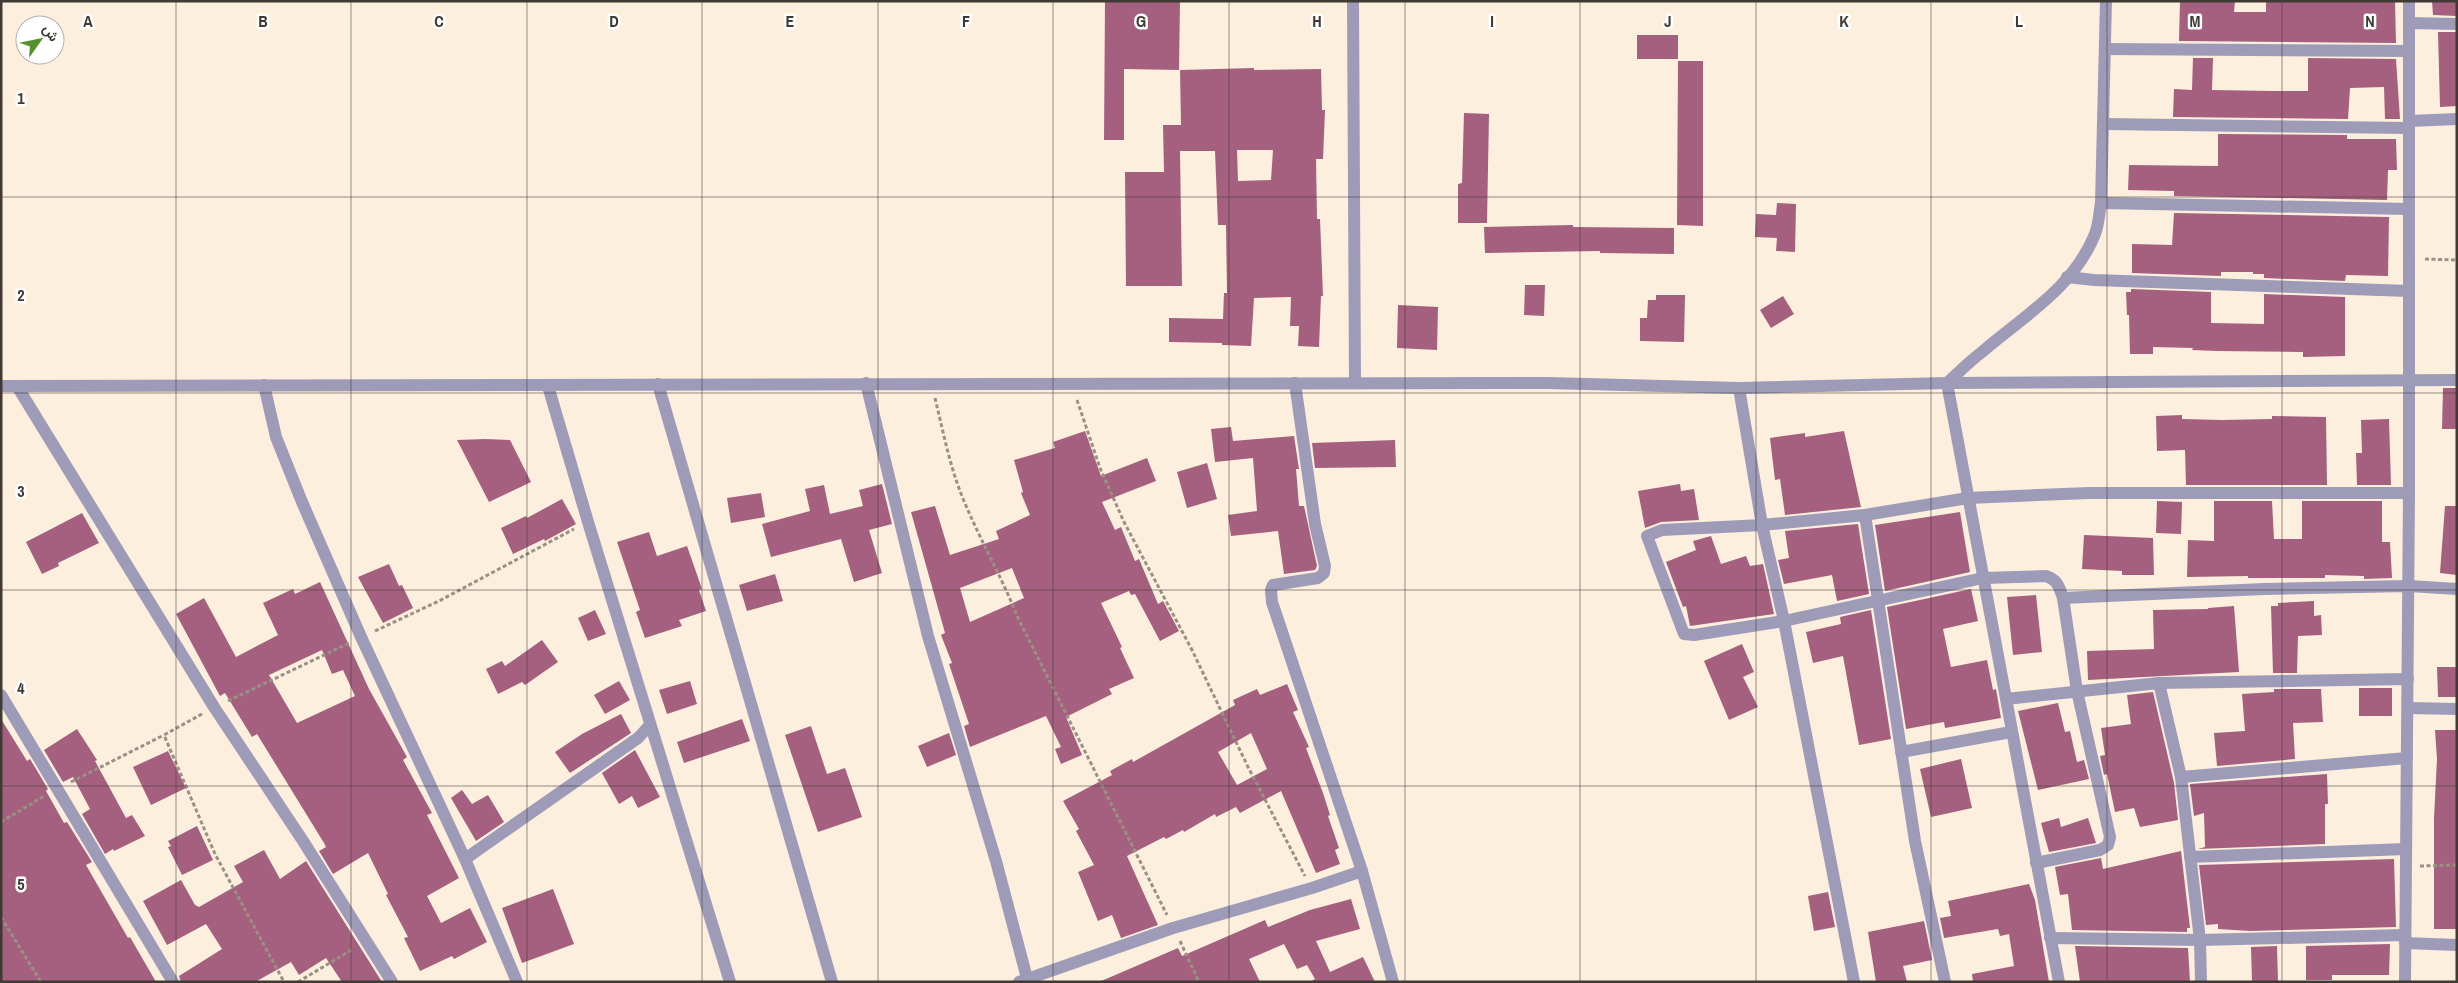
<svg xmlns="http://www.w3.org/2000/svg" width="2458" height="983" font-family="'Archivo Narrow',Vazirmatn,sans-serif">
	<style>
		.building { fill: #a4607e; fill-rule: evenodd }
		.lines { fill: none; stroke-linecap: round; stroke-linejoin: round }
		.path { stroke: #9a9185; stroke-width: 3; stroke-dasharray: 4 2.5; stroke-linecap: butt }
		.minor { stroke: #9e9bb8; stroke-width: 12 }
		.grid { fill: none; stroke: #3f3a33; stroke-width: 1; stroke-opacity: 0.55 }
		.grid-label { font-size: 16px; text-anchor: middle; font-weight: bold; fill: #3f3a33; stroke: #fff; stroke-width: 5; stroke-linejoin: round; paint-order: stroke }
	</style>
	<rect width="100%" height="100%" fill="#fcefdd"/>
	<g class="building">
		<polygon points="1105,1 1180,1 1179,70 1124,69 1124,140 1104,140"/>
		<polygon points="2180,1 2235,1 2234,12 2266,12 2266,1 2395,1 2396,43 2179,41"/>
		<polygon points="2432,1 2457,1 2457,16 2433,15"/>
		<polygon points="2438,32 2457,32 2457,106 2440,107"/>
		<rect x="1637" y="35" width="41" height="24"/>
		<polygon points="2193,58 2213,58 2212,90 2273,91 2308,91 2308,58 2396,59 2400,119 2385,119 2384,87 2350,88 2348,119 2173,117 2174,89 2192,90"/>
		<polygon points="1678,61 1703,61 1703,226 1677,225"/>
		<path d="M 1254,68 L 1254,70 L 1321,69 L 1322,110 L 1325,110 L 1323,159 L 1316,159 L 1317,219 L 1320,219 L 1323,296 L 1321,296 L 1319,347 L 1298,346 L 1299,326 L 1290,326 L 1291,297 L 1254,298 L 1251,346 L 1222,345 L 1222,343 L 1169,342 L 1169,318 L 1223,319 L 1224,293 L 1227,293 L 1226,225 L 1218,225 L 1215,151 L 1180,151 L 1182,286 L 1126,286 L 1125,172 L 1164,172 L 1163,125 L 1181,125 L 1180,70 ZM 1237,150 L 1273,150 L 1271,180 L 1238,181 Z"/>
		<polygon points="1464,113 1489,114 1487,223 1458,223 1458,184 1462,183"/>
		<polygon points="2218,134 2347,135 2347,139 2396,139 2397,170 2388,170 2387,200 2174,196 2174,191 2128,190 2129,165 2218,166"/>
		<polygon points="1777,203 1796,204 1795,252 1776,251 1777,238 1755,237 1756,214 1776,215"/>
		<polygon points="2174,213 2389,217 2388,276 2346,275 2345,281 2264,278 2264,274 2253,274 2253,272 2221,272 2221,276 2132,273 2132,244 2172,245"/>
		<polygon points="1573,225 1573,227 1674,228 1674,254 1600,253 1600,251 1485,253 1484,227"/>
		<polygon points="1525,285 1545,285 1544,316 1524,315"/>
		<polygon points="2131,289 2211,292 2211,323 2264,324 2264,294 2345,297 2345,356 2303,357 2303,352 2217,351 2192,350 2193,348 2153,347 2153,354 2130,354 2129,315 2127,315 2126,292 2131,292"/>
		<polygon points="1656,295 1685,295 1684,342 1640,341 1640,318 1647,318 1648,300 1656,300"/>
		<polygon points="1783,296 1794,314 1771,328 1760,310"/>
		<polygon points="1398,305 1438,307 1437,350 1397,348"/>
		<polygon points="2443,388 2457,388 2457,429 2442,429"/>
		<polygon points="2182,415 2182,419 2222,420 2272,419 2272,416 2326,417 2327,485 2186,485 2185,450 2157,451 2156,416"/>
		<polygon points="2389,419 2391,485 2357,485 2356,453 2362,453 2361,420"/>
		<polygon points="1231,427 1233,441 1294,436 1299,469 1296,469 1299,506 1304,506 1317,566 1315,570 1284,574 1278,531 1231,536 1228,515 1257,511 1253,458 1215,462 1211,429"/>
		<path d="M 1085,431 L 1101,476 L 1147,458 L 1156,481 L 1102,502 L 1115,530 L 1121,527 L 1135,561 L 1139,559 L 1158,604 L 1163,601 L 1179,631 L 1160,641 L 1135,594 L 1131,595 L 1129,591 L 1101,603 L 1122,647 L 1120,648 L 1134,678 L 1109,689 L 1112,694 L 1066,717 L 1082,755 L 1061,764 L 1055,749 L 1061,747 L 1046,716 L 970,747 L 964,726 L 969,724 L 949,664 L 952,663 L 941,635 L 945,633 L 911,512 L 935,506 L 950,555 L 999,539 L 996,531 L 1030,515 L 1021,493 L 1023,492 L 1014,460 L 1055,448 L 1053,442 ZM 1012,568 L 1024,598 L 970,622 L 960,588 Z"/>
		<polygon points="1844,431 1861,507 1785,515 1780,479 1775,480 1770,438 1805,433 1805,437"/>
		<polygon points="485,439 510,440 531,482 489,502 457,440"/>
		<polygon points="1395,440 1396,467 1315,468 1312,443"/>
		<polygon points="1207,463 1217,499 1187,508 1177,472"/>
		<polygon points="882,484 892,524 869,530 882,573 854,582 841,539 771,557 762,524 810,511 805,489 824,485 830,514 863,506 859,490"/>
		<polygon points="1680,484 1681,491 1694,489 1699,520 1661,522 1645,528 1638,491"/>
		<polygon points="761,493 765,517 731,523 727,498"/>
		<polygon points="562,499 576,524 545,541 544,539 513,554 501,528 526,516 527,518"/>
		<polygon points="2157,501 2182,502 2181,534 2156,533"/>
		<polygon points="2214,501 2272,501 2274,539 2302,539 2302,501 2382,501 2382,542 2390,542 2392,578 2364,579 2364,576 2325,575 2325,578 2248,578 2248,576 2187,577 2188,540 2214,541"/>
		<polygon points="2445,506 2457,506 2457,575 2440,573"/>
		<polygon points="1960,512 1970,572 1885,591 1875,525"/>
		<polygon points="82,513 99,543 58,563 59,566 42,574 26,542"/>
		<polygon points="1858,524 1869,594 1837,601 1832,575 1784,584 1778,560 1789,558 1785,531"/>
		<polygon points="649,532 657,556 687,546 702,589 699,590 706,611 679,620 682,626 645,638 636,612 640,610 617,542"/>
		<polygon points="2084,535 2153,538 2154,575 2122,575 2122,571 2082,569"/>
		<polygon points="1711,536 1721,564 1746,556 1750,566 1763,564 1774,614 1690,626 1686,606 1683,607 1666,562 1696,550 1693,541"/>
		<polygon points="389,564 399,586 402,585 413,608 383,623 358,577"/>
		<polygon points="775,574 783,601 747,611 739,585"/>
		<path d="M 320,582 L 369,689 L 407,757 L 403,760 L 432,813 L 427,815 L 459,878 L 427,896 L 441,923 L 470,908 L 487,942 L 454,959 L 452,956 L 420,971 L 404,938 L 408,937 L 386,895 L 388,894 L 368,853 L 333,874 L 319,851 L 326,847 L 324,843 L 257,734 L 252,737 L 225,693 L 220,696 L 176,614 L 204,598 L 236,657 L 278,635 L 263,603 L 293,589 L 295,594 ZM 322,650 L 332,674 L 343,670 L 355,696 L 297,723 L 269,675 Z"/>
		<polygon points="1971,589 1978,621 1943,629 1951,667 1987,660 1993,690 1996,689 2001,718 1945,728 1944,722 1906,729 1887,607"/>
		<polygon points="2036,595 2042,652 2013,655 2007,597"/>
		<polygon points="2314,601 2314,616 2321,615 2322,635 2298,636 2297,673 2273,673 2271,606 2278,606 2278,603"/>
		<polygon points="2234,606 2239,672 2088,680 2087,651 2154,649 2153,610 2208,609 2208,608"/>
		<polygon points="595,610 606,634 588,641 578,618"/>
		<polygon points="1871,610 1891,739 1859,745 1843,656 1813,663 1806,632 1841,624 1840,617"/>
		<polygon points="542,640 558,662 525,685 522,682 498,694 486,669 502,661 505,666"/>
		<polygon points="1742,644 1754,672 1743,677 1758,707 1729,720 1704,661"/>
		<polygon points="2437,667 2457,667 2457,697 2438,697"/>
		<polygon points="619,681 630,700 605,714 594,695"/>
		<polygon points="690,681 697,704 667,714 659,690"/>
		<path d="M 1287,684 L 1298,710 L 1293,712 L 1309,747 L 1306,748 L 1323,793 L 1330,815 L 1328,816 L 1339,848 L 1335,850 L 1340,864 L 1316,873 L 1281,791 L 1240,813 L 1236,807 L 1216,817 L 1215,814 L 1184,832 L 1183,830 L 1166,839 L 1164,837 L 1127,856 L 1158,925 L 1121,938 L 1112,915 L 1098,921 L 1078,872 L 1094,865 L 1076,831 L 1079,829 L 1063,801 L 1112,775 L 1110,771 L 1132,759 L 1133,762 L 1235,705 L 1233,700 L 1257,689 L 1260,695 ZM 1251,733 L 1267,769 L 1237,785 L 1218,752 Z"/>
		<rect x="2359" y="688" width="33" height="28"/>
		<polygon points="2274,689 2321,689 2323,722 2293,723 2295,759 2217,766 2214,733 2245,731 2242,694 2274,692"/>
		<polygon points="2153,692 2174,783 2178,820 2140,827 2134,808 2115,812 2107,774 2104,775 2100,756 2105,755 2101,728 2131,724 2127,695"/>
		<polygon points="2058,703 2065,732 2070,731 2077,762 2084,760 2089,779 2038,790 2018,711"/>
		<polygon points="621,714 631,733 570,773 555,752 582,734"/>
		<polygon points="1,719 27,761 30,759 48,789 46,791 64,823 67,822 92,862 86,865 128,938 130,937 156,982 1,982"/>
		<polygon points="742,719 750,741 684,763 677,742"/>
		<polygon points="811,726 827,774 845,768 862,817 818,832 785,735"/>
		<polygon points="77,729 97,760 95,761 126,818 132,815 145,836 114,851 113,849 105,854 82,814 90,809 73,777 63,782 44,750"/>
		<polygon points="2435,730 2457,730 2457,929 2434,929 2434,818 2437,759"/>
		<polygon points="949,733 956,755 927,767 918,746"/>
		<polygon points="635,750 660,797 638,808 632,796 619,804 602,773"/>
		<polygon points="168,751 186,788 151,805 133,767"/>
		<polygon points="1961,759 1972,808 1931,817 1920,769"/>
		<polygon points="2327,774 2328,804 2325,804 2325,844 2198,849 2205,847 2204,813 2194,816 2190,784"/>
		<polygon points="462,790 472,804 488,795 504,822 476,841 451,798"/>
		<polygon points="2059,818 2061,827 2088,818 2096,843 2049,852 2041,823"/>
		<polygon points="197,826 213,860 182,875 168,847 171,846 168,841"/>
		<polygon points="264,850 280,879 306,861 382,982 342,982 326,958 299,975 291,962 255,982 181,982 179,976 222,949 206,924 167,945 143,901 181,880 195,905 199,907 243,882 234,866"/>
		<polygon points="2181,851 2190,928 2187,928 2187,932 2072,930 2068,894 2060,895 2055,867 2101,858 2103,869"/>
		<polygon points="2394,859 2396,927 2250,931 2218,929 2218,924 2206,925 2199,865"/>
		<polygon points="2029,884 2035,900 2049,982 1973,982 1972,974 2014,966 2009,934 2000,936 1998,929 1944,938 1940,918 1951,916 1948,901"/>
		<polygon points="553,889 574,944 522,963 502,908"/>
		<polygon points="1828,892 1835,927 1814,931 1808,896"/>
		<polygon points="1351,899 1360,929 1316,941 1330,972 1363,957 1375,982 1310,982 1315,979 1307,965 1297,969 1284,944 1249,959 1260,982 1099,982 1178,948 1182,956 1265,920 1268,927 1310,910"/>
		<polygon points="1924,921 1932,960 1903,966 1907,982 1876,982 1868,932"/>
		<polygon points="2390,944 2389,975 2332,975 2332,980 2306,980 2306,946"/>
		<polygon points="2075,946 2188,948 2190,982 2080,982"/>
		<polygon points="2277,946 2278,982 2252,982 2251,947"/>
	</g>
	<g class="lines">
		<g class="path">
			<polyline points="2425,259 2457,260"/>
			<path d="M 935,398 C 944,435 951,473 967,508 C 983,545 1003,580 1018,618 L 1167,915"/>
			<polyline points="1077,400 1100,468 1124,522 1192,650 1248,767 1305,876"/>
			<polyline points="375,631 439,601 574,529"/>
			<polyline points="228,701 349,643"/>
			<polyline points="202,714 164,735 215,854 284,982"/>
			<polyline points="71,782 164,735"/>
			<polyline points="1,822 44,796"/>
			<polyline points="2420,866 2457,865"/>
			<polyline points="1,917 41,982"/>
			<polyline points="1180,941 1199,982"/>
			<polyline points="298,982 353,949"/>
		</g>
		<g class="minor">
			<polyline points="1353,1 1355,383"/>
			<polyline points="2409,23 2457,24"/>
			<polyline points="2105,49 2409,51"/>
			<polyline points="2409,121 2457,119"/>
			<polyline points="2104,124 2409,128"/>
			<polyline points="2101,203 2409,209"/>
			<polyline points="2067,277 2094,280 2409,291"/>
			<polyline points="866,383 928,636 996,861 1028,982"/>
			<polyline points="1295,383 1315,524 1325,566 1324,573 1318,578 1273,585 1271,590 1272,602 1362,871 1393,982"/>
			<polyline points="658,384 832,982"/>
			<polyline points="264,385 276,437 302,502 361,637 465,859 517,982"/>
			<polyline points="1,386 1547,383 1739,388 1947,383 2457,380"/>
			<polyline points="17,386 214,707 303,841 392,982"/>
			<polyline points="548,386 588,522 730,982"/>
			<polyline points="1739,388 1762,525 1784,621 1854,982"/>
			<polyline points="1865,515 1915,841 1945,982"/>
			<path d="M 2063,598 C 2059,587 2058,580 2046,576 L 1983,578 L 1784,621 L 1694,635 L 1684,634 L 1647,536 L 1662,530 L 1762,525 L 1865,515 L 1968,498 L 2089,493 L 2409,493"/>
			<polyline points="2159,683 2181,777 2200,940 2201,982"/>
			<polyline points="1,695 173,982"/>
			<polyline points="2006,699 2159,683 2408,679"/>
			<polyline points="2408,708 2457,709"/>
			<polyline points="1901,752 2011,732"/>
			<polyline points="2181,777 2407,758"/>
			<polyline points="2190,857 2406,849"/>
			<polyline points="465,859 638,738 650,725"/>
			<polyline points="2036,863 2100,850 2108,845 2110,837 2077,691 2063,598 2264,589 2409,586 2457,589"/>
			<polyline points="2050,938 2200,940 2405,935"/>
			<polyline points="2405,943 2457,945"/>
			<polyline points="1019,982 1173,928 1312,888 1362,871"/>
			<path d="M 2059,982 L 1947,383 C 1959,372 1970,361 1982,352 C 2024,316 2074,287 2095,234 C 2099,224 2099,213 2101,203 L 2106,1"/>
			<polyline points="2405,982 2409,493 2409,1"/>
		</g>
	</g>
	<path class="grid" d="M 176,1 L 176,982M 351,1 L 351,982M 527,1 L 527,982M 702,1 L 702,982M 878,1 L 878,982M 1053,1 L 1053,982M 1229,1 L 1229,982M 1405,1 L 1405,982M 1580,1 L 1580,982M 1756,1 L 1756,982M 1931,1 L 1931,982M 2107,1 L 2107,982M 2282,1 L 2282,982M 1,197 L 2457,197M 1,393 L 2457,393M 1,590 L 2457,590M 1,786 L 2457,786"/>
	<g class="grid-label">
		<text x="88" y="27">A</text>
		<text x="263" y="27">B</text>
		<text x="439" y="27">C</text>
		<text x="614" y="27">D</text>
		<text x="790" y="27">E</text>
		<text x="966" y="27">F</text>
		<text x="1141" y="27">G</text>
		<text x="1317" y="27">H</text>
		<text x="1492" y="27">I</text>
		<text x="1668" y="27">J</text>
		<text x="1844" y="27">K</text>
		<text x="2019" y="27">L</text>
		<text x="2195" y="27">M</text>
		<text x="2370" y="27">N</text>
		<text x="21" y="104">1</text>
		<text x="21" y="301">2</text>
		<text x="21" y="497">3</text>
		<text x="21" y="694">4</text>
		<text x="21" y="890">5</text>
	</g>
	<rect width="2458" height="983" fill="none" stroke="#3f3a33" stroke-width="5"/>
	<g transform="translate(40 40) rotate(57)"><circle r="24" fill="#ffffff" stroke="#b2b0ad"/>
	<path d="M0-4L9 19L0 12L-9 19Z" fill="#55912f"/>
	<text y="-8" font-size="14" font-weight="bold" text-anchor="middle" fill="#3f3a33">ش</text>
	</g>
</svg>
